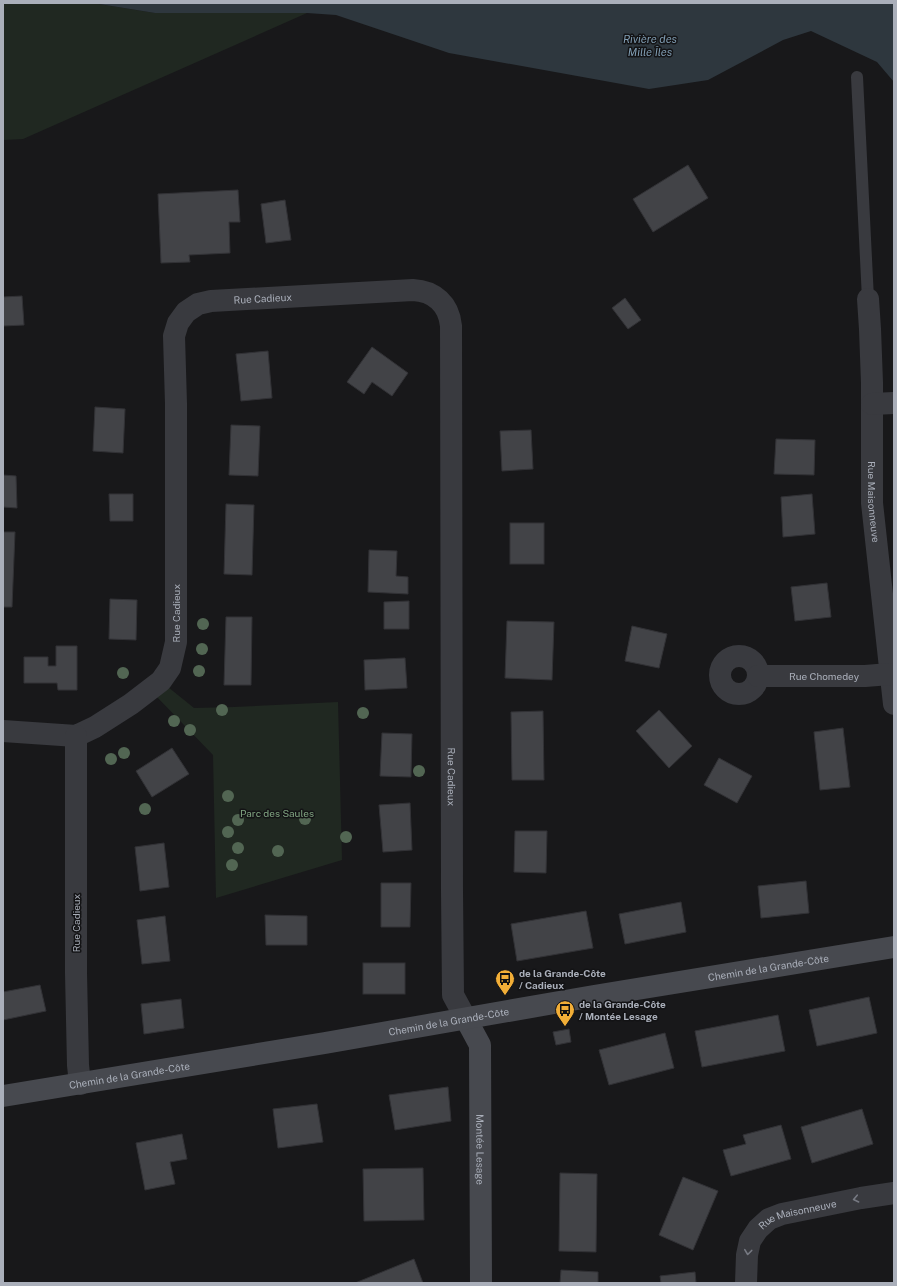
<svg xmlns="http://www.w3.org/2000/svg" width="897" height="1286" font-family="'Public Sans',sans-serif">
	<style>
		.green { fill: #202821 }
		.water { fill: #2e373e }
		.building { fill: #424347; stroke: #323236 }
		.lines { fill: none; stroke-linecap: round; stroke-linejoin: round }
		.lane { stroke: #393a3f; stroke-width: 12 }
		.street { stroke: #393a3f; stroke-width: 22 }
		.secondary { stroke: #47494f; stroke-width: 22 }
		.tree { fill: #526653 }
		.oneway { stroke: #777a83 }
		.labels { text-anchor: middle; stroke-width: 3; stroke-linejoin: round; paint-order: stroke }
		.street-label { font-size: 10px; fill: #aaafba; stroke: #131315 }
		.park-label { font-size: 10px; fill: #81a582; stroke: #131315 }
		.poi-label { font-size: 10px; font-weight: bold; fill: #aaafba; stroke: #131315; text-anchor: start }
		.water-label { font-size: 11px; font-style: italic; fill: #819eb4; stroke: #131315 }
	</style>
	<rect width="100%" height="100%" fill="#18181a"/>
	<g class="green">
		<polygon points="3,3 93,3 155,13 307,13 23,139 3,140"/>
		<polygon points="168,687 194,708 234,707 338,702 342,860 216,898 213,755 156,696"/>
	</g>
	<polygon class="water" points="93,3 894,3 894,82 877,62 811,31 783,40 708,80 649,89 449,53 336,15 307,13 155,13"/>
	<g class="building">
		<polygon points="688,165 708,198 653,232 633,199"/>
		<polygon points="238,190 240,222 229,222 230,253 189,255 190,262 161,263 158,194"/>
		<polygon points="285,200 291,240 266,243 261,204"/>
		<polygon points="22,296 24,325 3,326 3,297"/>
		<polygon points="625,298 641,320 628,329 612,308"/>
		<polygon points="372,347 408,373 392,396 372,382 364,394 347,382"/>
		<polygon points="268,351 272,398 241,401 236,354"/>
		<polygon points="95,407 125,409 123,453 93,451"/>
		<polygon points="231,425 260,426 258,476 229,475"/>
		<polygon points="531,430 533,469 502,471 500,431"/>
		<polygon points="776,439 815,440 814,475 774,474"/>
		<polygon points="3,475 16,476 17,508 3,507"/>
		<polygon points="109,494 133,494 133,521 110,521"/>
		<polygon points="812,494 815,534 783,537 781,497"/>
		<polygon points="226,504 254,505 252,575 224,574"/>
		<rect x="510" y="523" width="34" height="41"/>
		<polygon points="3,532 15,532 12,607 3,607"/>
		<polygon points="369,550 397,551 396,576 408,577 408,594 368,592"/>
		<polygon points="827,583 831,617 795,621 791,587"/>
		<polygon points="110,599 137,600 136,640 109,639"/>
		<polygon points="409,601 409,629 384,629 384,602"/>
		<polygon points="226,617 252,617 251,685 224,685"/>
		<polygon points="507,621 554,622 552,680 505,678"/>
		<polygon points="632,626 667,634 659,668 625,661"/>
		<polygon points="56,646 77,646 77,690 58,690 57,683 24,683 24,657 48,657 48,666 56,666"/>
		<polygon points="405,658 407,688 365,690 364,660"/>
		<polygon points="659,710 692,746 669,768 636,731"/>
		<polygon points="543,711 544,780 512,780 511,712"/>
		<polygon points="843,728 850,787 820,790 814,732"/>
		<polygon points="382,733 412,734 411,777 380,776"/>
		<polygon points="172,748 189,774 152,797 136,771"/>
		<polygon points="719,758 752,776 737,803 704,785"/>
		<polygon points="410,803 412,850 383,852 379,805"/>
		<polygon points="515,831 547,831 546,873 514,872"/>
		<polygon points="164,843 169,887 140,891 135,847"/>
		<polygon points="806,881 809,913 761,918 758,886"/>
		<polygon points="381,883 411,883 410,927 381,927"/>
		<polygon points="681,902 686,932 625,944 619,914"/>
		<polygon points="586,911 593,948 517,961 511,924"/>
		<polygon points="265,915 307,916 307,945 266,945"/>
		<polygon points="165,916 170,961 142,964 137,920"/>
		<rect x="363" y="963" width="42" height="31"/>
		<polygon points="40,985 46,1011 3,1020 3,992"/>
		<polygon points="869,997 877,1033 817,1046 809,1010"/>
		<polygon points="181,999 184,1028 144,1034 141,1004"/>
		<polygon points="778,1015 785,1051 702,1067 695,1031"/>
		<polygon points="569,1029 571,1042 556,1045 553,1032"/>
		<polygon points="665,1033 674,1068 609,1085 599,1050"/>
		<polygon points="448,1087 451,1121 395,1130 389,1095"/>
		<polygon points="317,1104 323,1142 278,1148 273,1109"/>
		<polygon points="862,1109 873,1144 812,1163 801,1127"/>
		<polygon points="781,1125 791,1159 731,1176 723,1150 746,1144 743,1135"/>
		<polygon points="182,1134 187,1159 170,1162 175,1184 145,1190 136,1143"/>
		<polygon points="423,1168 424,1220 364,1221 363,1169"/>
		<polygon points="560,1173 597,1174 596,1252 559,1251"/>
		<polygon points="683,1177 718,1191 693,1250 659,1235"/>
		<polygon points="414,1259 423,1283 355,1283"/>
		<polygon points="561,1270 598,1272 598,1283 560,1283"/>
		<polygon points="695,1272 696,1283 661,1283 660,1276"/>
	</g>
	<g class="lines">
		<polyline class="lane" points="857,77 868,299"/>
		<g class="street">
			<path id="s1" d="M 868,299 L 870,329 L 872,383 L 872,503 L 894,704"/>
			<polyline points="872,404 894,403"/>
			<circle cx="739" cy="675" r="19"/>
			<path id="s2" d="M 758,676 L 865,676 L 890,674"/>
			<path id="s3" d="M 3,731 L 76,736 L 95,727 L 131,704 L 161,681 L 170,668 L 176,642 L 176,404 L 174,336 L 178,323 L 186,312 L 198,304 L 211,301 L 413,290 C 434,291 449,304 451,326 L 452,891 L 453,995 L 466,1019"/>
			<polyline points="76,736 76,973 78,1065 80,1084"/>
			<path id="s4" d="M 746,1283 L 747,1255 L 750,1241 L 758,1229 L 769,1219 L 782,1214 L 861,1198 L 894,1193"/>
		</g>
		<g class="secondary">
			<path id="s5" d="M 466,1019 L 480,1045 L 481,1283"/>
			<path id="s6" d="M 3,1096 L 325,1043 L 594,996 L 894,947"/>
		</g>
	</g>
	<g class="tree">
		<circle cx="203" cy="624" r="6"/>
		<circle cx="202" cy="649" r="6"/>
		<circle cx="199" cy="671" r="6"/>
		<circle cx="123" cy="673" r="6"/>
		<circle cx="222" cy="710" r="6"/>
		<circle cx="363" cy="713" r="6"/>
		<circle cx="174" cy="721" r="6"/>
		<circle cx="190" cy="730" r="6"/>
		<circle cx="124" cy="753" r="6"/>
		<circle cx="111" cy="759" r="6"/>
		<circle cx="419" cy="771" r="6"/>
		<circle cx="228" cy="796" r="6"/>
		<circle cx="145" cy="809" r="6"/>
		<circle cx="305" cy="819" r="6"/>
		<circle cx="238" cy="820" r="6"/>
		<circle cx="228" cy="832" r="6"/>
		<circle cx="346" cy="837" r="6"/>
		<circle cx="238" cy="848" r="6"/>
		<circle cx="278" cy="851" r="6"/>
		<circle cx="232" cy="865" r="6"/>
	</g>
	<defs><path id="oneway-chevron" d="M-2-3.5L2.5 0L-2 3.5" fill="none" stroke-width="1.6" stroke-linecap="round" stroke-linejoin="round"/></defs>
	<g class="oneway">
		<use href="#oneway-chevron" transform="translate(856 1199) rotate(168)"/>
		<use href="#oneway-chevron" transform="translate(748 1252) rotate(97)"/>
	</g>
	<defs>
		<g id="bus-pin" transform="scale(1)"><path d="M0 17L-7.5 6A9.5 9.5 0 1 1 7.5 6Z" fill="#f2ae37" stroke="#131315"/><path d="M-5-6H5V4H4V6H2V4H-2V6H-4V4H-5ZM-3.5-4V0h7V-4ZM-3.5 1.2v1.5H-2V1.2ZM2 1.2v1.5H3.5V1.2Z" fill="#111"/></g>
	</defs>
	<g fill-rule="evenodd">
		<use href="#bus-pin" x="505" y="979"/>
		<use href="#bus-pin" x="565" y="1010"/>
	</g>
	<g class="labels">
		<g class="street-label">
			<text dy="4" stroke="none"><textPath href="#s3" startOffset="630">Rue Cadieux</textPath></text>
			<text dy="4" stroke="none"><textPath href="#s1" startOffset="203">Rue Maisonneuve</textPath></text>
			<text dy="4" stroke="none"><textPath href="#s3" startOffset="246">Rue Cadieux</textPath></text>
			<text dy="4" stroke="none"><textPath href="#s2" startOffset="66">Rue Chomedey</textPath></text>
			<text dy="4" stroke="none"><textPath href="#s3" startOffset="1289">Rue Cadieux</textPath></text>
			<text transform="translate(76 923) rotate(-90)" y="4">Rue Cadieux</text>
			<text dy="4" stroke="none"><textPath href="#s6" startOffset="776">Chemin de la Grande-Côte</textPath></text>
			<text dy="4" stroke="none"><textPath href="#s6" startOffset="452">Chemin de la Grande-Côte</textPath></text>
			<text dy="4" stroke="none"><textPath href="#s6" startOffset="128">Chemin de la Grande-Côte</textPath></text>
			<text dy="4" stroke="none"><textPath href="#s5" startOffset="134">Montée Lesage</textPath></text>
			<text dy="4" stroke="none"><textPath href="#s4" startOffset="100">Rue Maisonneuve</textPath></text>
		</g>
		<g class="park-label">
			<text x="277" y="817">Parc des Saules</text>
		</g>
		<g class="poi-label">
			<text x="519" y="977">de la Grande-Côte<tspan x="519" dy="12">/ Cadieux</tspan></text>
			<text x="579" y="1008">de la Grande-Côte<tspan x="579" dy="12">/ Montée Lesage</tspan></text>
		</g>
		<g class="water-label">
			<text x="650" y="43">Rivière des<tspan x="650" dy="13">Mille Îles</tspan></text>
		</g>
	</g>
	<rect width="897" height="1286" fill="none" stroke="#aaafba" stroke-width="8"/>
</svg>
